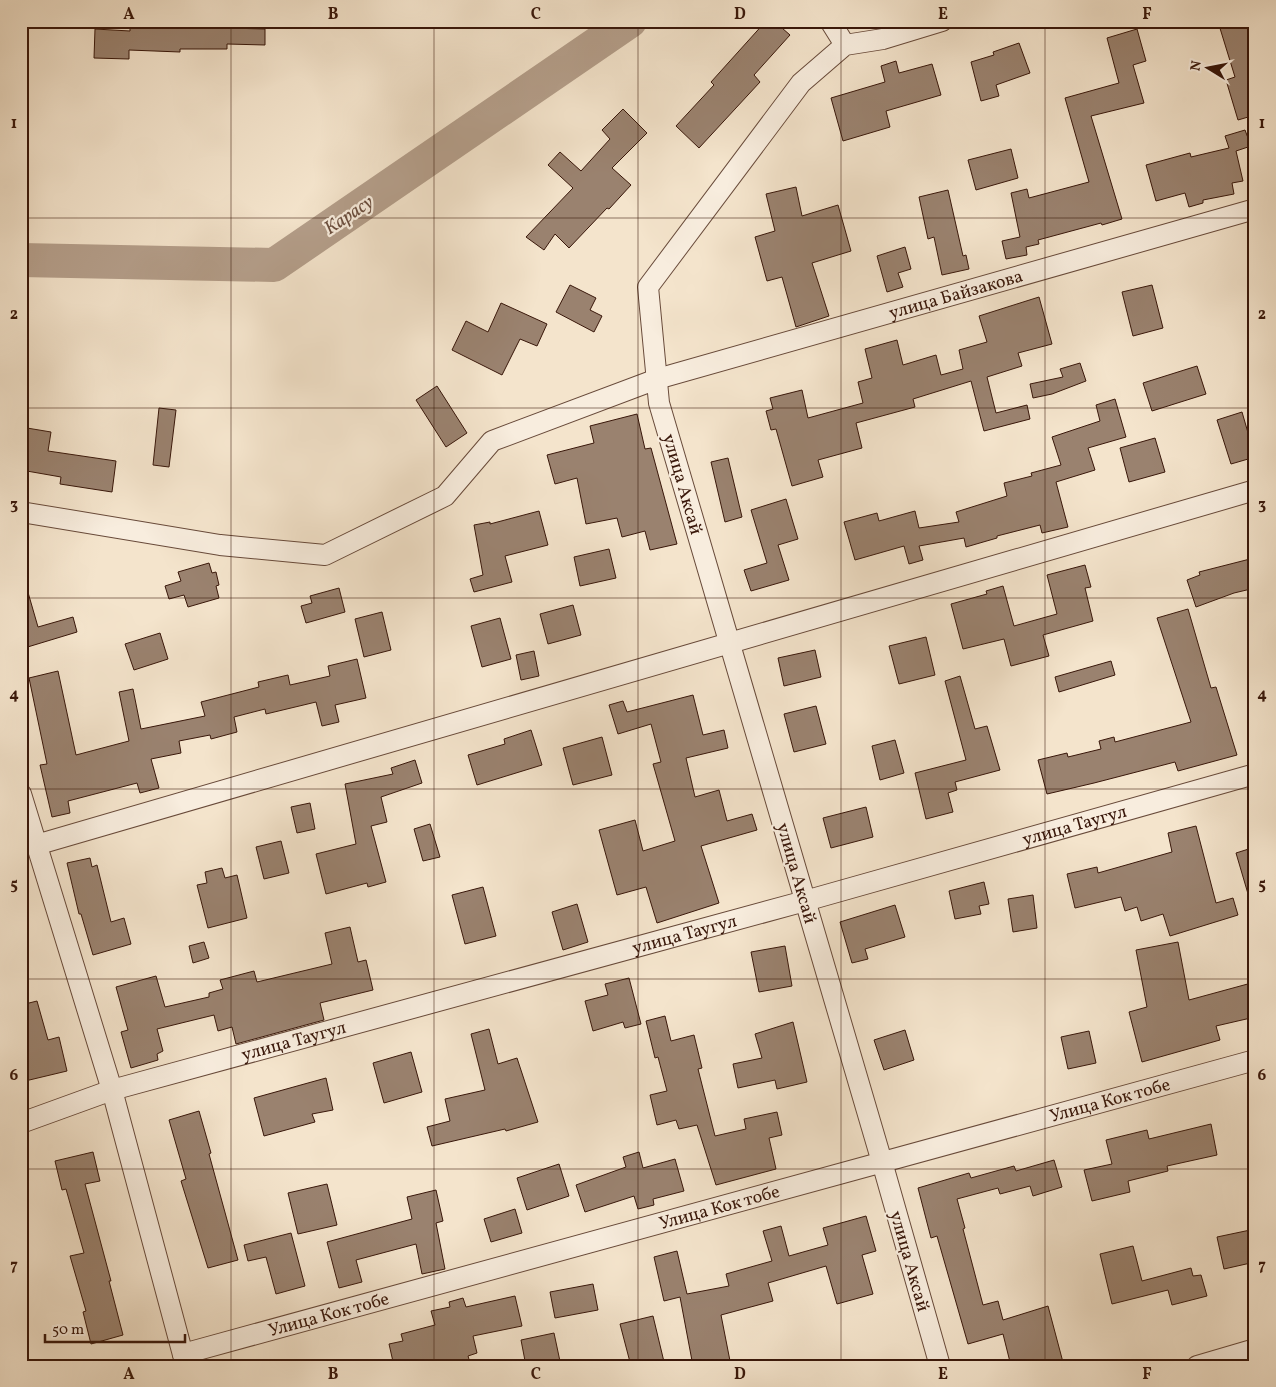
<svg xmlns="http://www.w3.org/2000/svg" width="1276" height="1387" font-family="Vollkorn,serif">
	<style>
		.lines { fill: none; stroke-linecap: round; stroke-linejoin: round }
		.river { stroke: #b49e8a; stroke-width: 34 }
		.building { fill: #9a826f; stroke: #39170a }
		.minor-casing { stroke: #684a3a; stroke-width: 22 }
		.minor { stroke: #f8edde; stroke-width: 20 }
		.grid { fill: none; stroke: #39170a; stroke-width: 1; stroke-opacity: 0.55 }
		.labels { text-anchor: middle; stroke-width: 4.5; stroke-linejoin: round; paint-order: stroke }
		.street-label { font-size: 18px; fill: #39170a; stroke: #f8edde }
		.water-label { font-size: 19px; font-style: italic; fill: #6a4d3d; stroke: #f8edde }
		.neatline { fill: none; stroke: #39170a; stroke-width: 2 }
		.grid-label { font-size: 16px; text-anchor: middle; font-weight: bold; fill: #39170a }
	</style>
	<rect width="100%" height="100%" fill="#f4e4cc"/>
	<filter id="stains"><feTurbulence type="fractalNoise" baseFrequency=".004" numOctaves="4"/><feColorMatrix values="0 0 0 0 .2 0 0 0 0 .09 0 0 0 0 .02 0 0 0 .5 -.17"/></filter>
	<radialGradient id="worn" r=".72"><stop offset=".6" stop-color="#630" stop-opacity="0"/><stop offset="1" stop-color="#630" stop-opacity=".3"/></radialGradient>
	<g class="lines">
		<polyline class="river" points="21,260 274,265 630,21"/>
	</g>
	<g class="building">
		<polygon points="130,21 227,21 227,28 265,29 265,45 227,44 227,49 180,49 180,52 129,50 129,59 94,58 95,29 130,31"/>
		<polygon points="766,21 774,21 790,35 754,75 760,82 699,148 676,126 714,85 711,82"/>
		<polygon points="1232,21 1255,21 1255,115 1238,120 1226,80 1235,77 1219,25"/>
		<polygon points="1137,29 1146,61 1133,65 1144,103 1091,116 1122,219 1102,225 1101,223 1038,240 1039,244 1026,247 1027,255 1006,259 1002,241 1020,237 1011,193 1027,189 1029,198 1089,182 1065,98 1119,83 1107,38"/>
		<polygon points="1019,43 1030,73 996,85 999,96 981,101 971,62 994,55 993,52"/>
		<polygon points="896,61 899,73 932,64 941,95 886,111 890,127 843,141 831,98 885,82 881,66"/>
		<polygon points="623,109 647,133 612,168 631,185 609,209 607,208 569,248 555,234 544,250 526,237 573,188 548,165 560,152 581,171 610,139 602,130"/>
		<polygon points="1245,130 1251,146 1236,151 1243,181 1232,183 1234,194 1203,200 1203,203 1189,207 1185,193 1156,201 1146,165 1190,153 1191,157 1229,148 1225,136"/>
		<polygon points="1011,149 1018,178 976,190 968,160"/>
		<polygon points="796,187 802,216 838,205 851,251 812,263 829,316 796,327 782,277 767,281 755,237 775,231 766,194"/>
		<polygon points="948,190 963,256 966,255 969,269 942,275 934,237 928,239 919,197"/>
		<polygon points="905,247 911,269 898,273 903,287 887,292 877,256"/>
		<polygon points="570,285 596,298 590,310 602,316 594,332 556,312"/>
		<polygon points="1152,285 1163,328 1133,336 1122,292"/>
		<polygon points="1039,297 1052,344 1018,353 1022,366 987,377 996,413 1027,405 1030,419 984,431 971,381 913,399 915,407 856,423 862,448 818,460 823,477 792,486 776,429 771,430 766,411 773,409 770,398 802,390 808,418 863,403 858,382 872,378 865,349 897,340 903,365 936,355 941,375 963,369 959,350 987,342 979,316"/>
		<polygon points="501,303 547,324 537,346 520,339 502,375 452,350 466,321 488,332"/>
		<polygon points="1080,363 1086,381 1052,394 1033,398 1030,384 1063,377 1060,369"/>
		<polygon points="1197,366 1206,394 1152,411 1143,383"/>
		<polygon points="437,386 467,433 446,447 416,400"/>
		<polygon points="1115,399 1126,437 1088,448 1095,470 1056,482 1068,527 1042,533 1040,525 997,536 997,538 966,547 964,538 919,546 923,560 909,564 904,546 855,560 844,522 877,513 879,521 915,511 919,528 959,522 956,512 1007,496 1004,483 1032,476 1031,473 1061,465 1052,437 1100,421 1096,405"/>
		<polygon points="159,408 176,410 169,467 153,465"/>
		<polygon points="1242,412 1255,457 1231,464 1217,420"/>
		<polygon points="637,414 645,449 651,448 677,544 650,550 645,531 622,537 617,518 586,524 577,478 555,484 547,455 594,443 590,426"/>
		<polygon points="21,427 51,432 48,451 116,461 112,492 60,484 61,477 21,470"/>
		<polygon points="1155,438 1165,472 1129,482 1120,448"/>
		<polygon points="728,458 742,517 725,522 711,462"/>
		<polygon points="786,499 798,539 778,545 789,580 751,591 744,570 767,563 751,510"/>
		<polygon points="539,511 548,545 505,556 512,582 474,592 470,579 483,575 474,525 490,522 490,524"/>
		<polygon points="609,549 616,578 580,586 574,557"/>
		<polygon points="1250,559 1255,580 1255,588 1234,593 1196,607 1187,580 1200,575 1199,572"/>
		<polygon points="209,563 212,573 216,572 219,585 216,586 219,598 188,607 184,595 169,599 165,586 181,581 178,572"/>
		<polygon points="1085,565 1091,587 1085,588 1093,621 1043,635 1049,656 1011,666 1004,639 963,649 951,604 987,594 986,591 1003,586 1014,626 1057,614 1047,575"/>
		<polygon points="21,582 25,582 38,627 73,617 77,632 21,649"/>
		<polygon points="339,588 345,612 306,623 301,606 312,603 310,596"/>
		<polygon points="573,605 581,635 548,644 540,614"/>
		<polygon points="1188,609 1211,688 1216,687 1237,755 1178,771 1175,762 1094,783 1047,794 1038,760 1067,753 1068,757 1101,749 1099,741 1114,737 1115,742 1191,722 1157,618"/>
		<polygon points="382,612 391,650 364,657 355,619"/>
		<polygon points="500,618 511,659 482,667 471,626"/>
		<polygon points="160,633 168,659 134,670 125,644"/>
		<polygon points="926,637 935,675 899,684 889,646"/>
		<polygon points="815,650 821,677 784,686 778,658"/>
		<polygon points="534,651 539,676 521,680 516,655"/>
		<polygon points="357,659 366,698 335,705 339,722 322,726 316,702 266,714 265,709 234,717 237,732 211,739 210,735 179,741 181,753 151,759 159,788 140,793 137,783 68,801 70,813 52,817 40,765 47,764 29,678 58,671 76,755 129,741 119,692 133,689 141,729 205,716 201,702 259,687 258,682 288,675 290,685 330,676 328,666"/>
		<polygon points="1111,661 1115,675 1059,692 1055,677"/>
		<polygon points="960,676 975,729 987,726 1000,770 955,782 957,790 948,793 953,812 926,819 915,773 966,760 945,681"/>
		<polygon points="693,695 703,735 724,730 728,748 686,758 695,797 719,790 727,821 752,814 757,830 701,846 719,903 657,923 646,887 617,895 599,830 635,820 643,851 675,841 653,764 661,762 651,724 618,734 609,705 623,701 627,712"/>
		<polygon points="816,706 826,744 794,752 784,714"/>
		<polygon points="531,730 542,765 477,785 468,755 505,744 504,739"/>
		<polygon points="602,737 612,775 573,785 563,748"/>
		<polygon points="895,740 904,773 880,780 872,746"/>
		<polygon points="415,760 422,783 381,797 387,822 371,826 386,882 368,887 367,883 326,894 316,854 356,844 345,784 393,774 391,768"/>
		<polygon points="310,803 315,829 297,833 291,807"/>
		<polygon points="866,807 873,837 831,848 823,818"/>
		<polygon points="430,824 440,857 423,861 414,829"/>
		<polygon points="1196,826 1216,903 1233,898 1238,915 1170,936 1163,914 1141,921 1137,907 1125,911 1121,897 1075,908 1067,874 1097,867 1098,873 1172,852 1168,833"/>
		<polygon points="281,841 289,873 264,879 256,847"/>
		<polygon points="1255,847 1255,903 1251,904 1236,853"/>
		<polygon points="90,858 92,867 97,865 111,922 124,918 131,944 93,955 81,914 79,914 67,863"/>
		<polygon points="222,868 225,878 237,875 247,918 208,928 197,885 207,883 205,872"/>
		<polygon points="984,882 989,904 979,906 981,914 955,919 949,891"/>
		<polygon points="483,887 496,936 465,944 452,895"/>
		<polygon points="1033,895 1037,928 1013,932 1008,899"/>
		<polygon points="577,904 588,942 563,950 552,912"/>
		<polygon points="895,905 905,937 865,949 868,959 852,963 840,922"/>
		<polygon points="350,927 358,962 366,960 373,990 320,1003 324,1020 236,1044 232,1027 218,1031 214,1015 157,1029 163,1051 157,1054 158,1060 131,1068 121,1032 128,1030 116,987 156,976 165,1007 209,997 209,993 223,989 220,980 254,971 257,982 332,964 325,933"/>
		<polygon points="204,942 209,958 193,963 189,946"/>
		<polygon points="1178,942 1189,1000 1255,982 1255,1017 1216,1026 1220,1040 1142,1062 1129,1012 1147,1007 1136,950"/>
		<polygon points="785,946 792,986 759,992 751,952"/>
		<polygon points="629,978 641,1024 625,1028 623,1022 593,1031 585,1001 608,995 605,984"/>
		<polygon points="37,1001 48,1040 59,1037 67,1071 21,1082 21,1005"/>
		<polygon points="665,1016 671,1041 694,1035 702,1068 698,1069 715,1136 746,1129 744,1119 777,1112 782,1135 769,1138 776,1169 716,1185 697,1125 679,1129 676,1120 657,1125 650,1095 667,1091 658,1057 655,1058 646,1021"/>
		<polygon points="793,1022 807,1082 777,1089 775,1080 738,1088 733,1064 762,1058 755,1034"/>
		<polygon points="489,1029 498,1064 517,1058 538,1122 506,1131 505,1129 432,1146 427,1127 450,1121 445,1099 485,1090 471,1034"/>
		<polygon points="905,1030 914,1060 884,1070 874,1040"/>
		<polygon points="1089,1031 1096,1063 1068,1069 1061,1037"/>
		<polygon points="411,1052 422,1092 384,1103 373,1063"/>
		<polygon points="326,1078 333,1110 312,1114 315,1122 264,1136 254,1098"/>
		<polygon points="199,1111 211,1153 209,1154 238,1260 208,1268 181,1181 186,1179 169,1120"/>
		<polygon points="1211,1124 1217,1155 1167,1166 1168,1171 1128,1181 1130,1192 1092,1201 1084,1170 1112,1164 1106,1140 1147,1130 1149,1139"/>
		<polygon points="93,1152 100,1181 85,1184 111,1281 109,1281 123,1335 91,1344 83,1312 86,1311 70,1256 84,1253 66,1189 62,1190 55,1161"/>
		<polygon points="639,1152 643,1168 675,1159 684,1191 653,1199 654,1205 638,1209 634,1196 585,1212 576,1185 626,1167 623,1157"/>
		<polygon points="1054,1160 1062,1187 1033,1196 1030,1186 1000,1194 998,1188 957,1199 965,1228 963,1229 983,1305 998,1301 1003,1320 1048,1306 1064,1366 1011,1366 1003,1334 968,1344 937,1236 931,1238 918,1188 969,1173 971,1178 1014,1166 1016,1171"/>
		<polygon points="559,1164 569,1196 527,1210 517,1178"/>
		<polygon points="327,1184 337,1225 298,1234 288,1193"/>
		<polygon points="436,1190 443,1221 436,1223 445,1269 422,1274 416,1244 356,1260 362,1282 339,1288 327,1242 412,1219 407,1197"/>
		<polygon points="515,1209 522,1233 491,1242 484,1219"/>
		<polygon points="866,1216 876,1251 862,1255 873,1294 837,1304 826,1266 768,1283 773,1301 721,1315 731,1366 693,1366 680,1297 664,1301 654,1257 677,1251 687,1294 729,1286 726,1274 772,1261 763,1231 781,1226 789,1256 828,1245 823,1228"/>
		<polygon points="1255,1229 1255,1262 1224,1269 1217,1237"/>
		<polygon points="291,1233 305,1286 276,1294 266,1257 248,1261 244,1245"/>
		<polygon points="1133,1246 1142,1281 1191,1268 1193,1276 1201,1275 1207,1296 1172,1305 1168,1290 1112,1304 1100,1254"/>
		<polygon points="593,1284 598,1310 555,1318 550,1292"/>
		<polygon points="515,1296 522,1326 473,1336 477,1353 468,1356 471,1366 394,1366 389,1344 403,1341 401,1334 435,1325 431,1311 450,1307 449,1302 463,1298 466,1307"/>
		<polygon points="653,1316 665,1366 631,1366 620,1324"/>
		<polygon points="554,1333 561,1366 526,1366 521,1340"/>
	</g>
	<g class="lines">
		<g class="minor-casing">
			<g id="minor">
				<polyline points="830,21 845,45"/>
				<path id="s1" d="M 21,512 L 220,545 L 325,555 L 445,496 L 492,441 L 657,379 L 1255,209"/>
				<polyline points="21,794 112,1090 186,1366"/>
				<polyline points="36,845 1255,490"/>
				<path id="s2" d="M 21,1123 L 112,1090 L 805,901 L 1255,774"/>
				<path id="s3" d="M 183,1354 L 1255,1060"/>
				<polyline points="940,1366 882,1162 659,403 648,287 801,83 845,45 883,39 942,21"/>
				<polyline points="1197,1366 1255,1349"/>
			</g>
		</g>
		<use href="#minor" class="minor"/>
	</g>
	<path class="grid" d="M 231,21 L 231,1366M 434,21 L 434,1366M 638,21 L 638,1366M 841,21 L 841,1366M 1045,21 L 1045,1366M 21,218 L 1255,218M 21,408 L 1255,408M 21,598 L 1255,598M 21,789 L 1255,789M 21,979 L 1255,979M 21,1169 L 1255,1169"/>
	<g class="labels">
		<g class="street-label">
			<text dy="6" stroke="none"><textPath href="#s1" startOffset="1000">улица Байзакова</textPath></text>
			<text transform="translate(683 484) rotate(74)" y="6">улица Аксай</text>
			<text dy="6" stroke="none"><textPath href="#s2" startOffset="1095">улица Таугул</textPath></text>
			<text transform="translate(797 873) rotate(74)" y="6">улица Аксай</text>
			<text dy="6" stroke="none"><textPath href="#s2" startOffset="690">улица Таугул</textPath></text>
			<text dy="6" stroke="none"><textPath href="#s2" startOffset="285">улица Таугул</textPath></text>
			<text dy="6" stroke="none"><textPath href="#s3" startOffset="961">Улица Кок тобе</textPath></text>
			<text dy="6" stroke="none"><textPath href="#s3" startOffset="556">Улица Кок тобе</textPath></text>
			<text transform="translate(910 1261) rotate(74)" y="6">улица Аксай</text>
			<text dy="6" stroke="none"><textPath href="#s3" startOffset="151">Улица Кок тобе</textPath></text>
		</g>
		<g class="water-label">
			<text transform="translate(348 214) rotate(-34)" y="7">Карасу</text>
		</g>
	</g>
	<rect width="1276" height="1387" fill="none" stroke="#f4e4cc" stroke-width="55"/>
	<g transform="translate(1208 68) rotate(280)" stroke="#f8edde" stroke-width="4" paint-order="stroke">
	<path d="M0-4L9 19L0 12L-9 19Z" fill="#39170a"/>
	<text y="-8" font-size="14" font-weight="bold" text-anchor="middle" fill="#39170a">N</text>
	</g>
	<path d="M45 1334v8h140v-8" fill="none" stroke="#39170a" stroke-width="2.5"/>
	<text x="52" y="1334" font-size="15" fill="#39170a" stroke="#f8edde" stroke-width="4" paint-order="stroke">50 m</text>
	<rect x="28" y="28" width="1220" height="1332" class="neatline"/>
	<g class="grid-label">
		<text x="129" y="19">A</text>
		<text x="333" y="19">B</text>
		<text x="536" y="19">C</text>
		<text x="740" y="19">D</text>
		<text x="943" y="19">E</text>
		<text x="1147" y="19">F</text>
		<text x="14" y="128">1</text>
		<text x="1262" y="128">1</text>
		<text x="14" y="319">2</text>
		<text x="1262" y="319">2</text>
		<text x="14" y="509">3</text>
		<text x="1262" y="509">3</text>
		<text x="14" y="699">4</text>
		<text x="1262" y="699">4</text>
		<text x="14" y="889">5</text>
		<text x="1262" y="889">5</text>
		<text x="14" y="1080">6</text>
		<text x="1262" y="1080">6</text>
		<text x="14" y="1270">7</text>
		<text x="1262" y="1270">7</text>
		<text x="129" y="1379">A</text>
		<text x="333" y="1379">B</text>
		<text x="536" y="1379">C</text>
		<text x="740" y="1379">D</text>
		<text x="943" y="1379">E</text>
		<text x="1147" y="1379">F</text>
	</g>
	<rect width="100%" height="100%" filter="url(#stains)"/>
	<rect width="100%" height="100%" fill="url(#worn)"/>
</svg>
